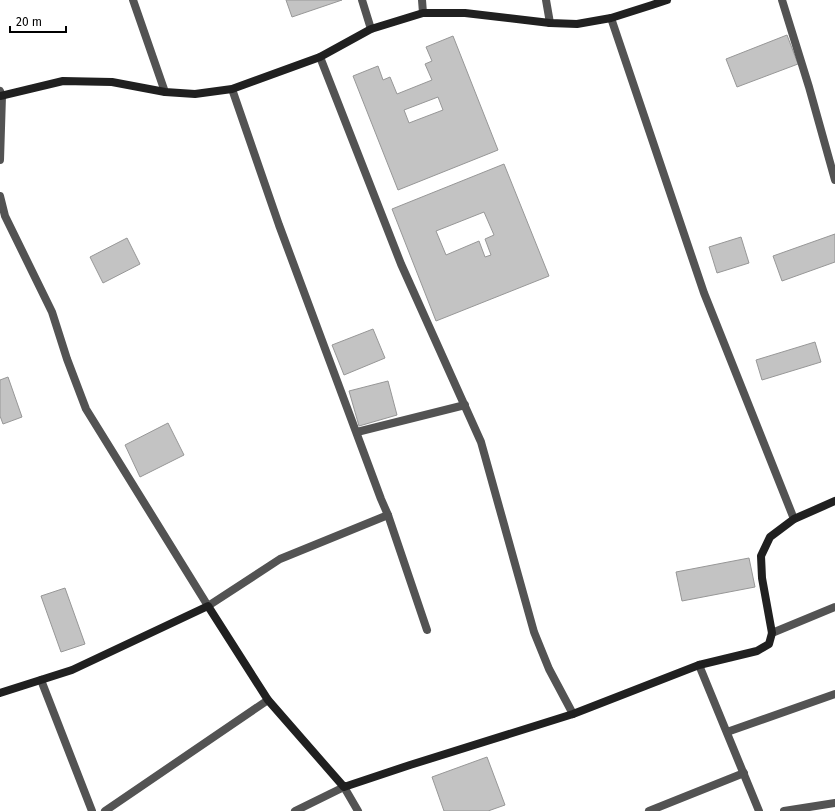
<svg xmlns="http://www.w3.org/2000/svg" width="835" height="811" font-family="'Fira Sans',sans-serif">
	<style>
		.building { fill: #c3c3c3; stroke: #979797; fill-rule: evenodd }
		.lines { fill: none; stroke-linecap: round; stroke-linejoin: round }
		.street { stroke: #535353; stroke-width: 8 }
		.secondary { stroke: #202020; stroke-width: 8 }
	</style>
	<rect width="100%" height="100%" fill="#fff"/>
	<g class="building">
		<polygon points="286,0 342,0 292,17"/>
		<polygon points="787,35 798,64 737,87 726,59"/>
		<path d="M 453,36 L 498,150 L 398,190 L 353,76 L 378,66 L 383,80 L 390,77 L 397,94 L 432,80 L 425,64 L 432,61 L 426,47 ZM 438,97 L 443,110 L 409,123 L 404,110 Z"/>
		<path d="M 504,164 L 549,276 L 436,321 L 392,209 ZM 484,212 L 494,235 L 485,239 L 491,255 L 485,257 L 479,241 L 446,255 L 436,231 Z"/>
		<polygon points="835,234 835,262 782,281 773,256"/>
		<polygon points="741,237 749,263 717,273 709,247"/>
		<polygon points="127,238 140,264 103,283 90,257"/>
		<polygon points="373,329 385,358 344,375 332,345"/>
		<polygon points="815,342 821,362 762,380 756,360"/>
		<polygon points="8,377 22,417 3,424 0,416 0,380"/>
		<polygon points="388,381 397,415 359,426 349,391"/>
		<polygon points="168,423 184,455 140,477 125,445"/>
		<polygon points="749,558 755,587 682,601 676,572"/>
		<polygon points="65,588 85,644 61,652 41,596"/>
		<polygon points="487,757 505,805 488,811 444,811 432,777"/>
	</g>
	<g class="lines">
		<g class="street">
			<polyline points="133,0 165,92"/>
			<polyline points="362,0 371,29"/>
			<polyline points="422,0 423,13"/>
			<polyline points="546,0 550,23"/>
			<polyline points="782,0 809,87 835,180"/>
			<polyline points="611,18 704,293 794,519"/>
			<polyline points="320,57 401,264 481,442 534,632 549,669 573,714"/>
			<polyline points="232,89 279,225 381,499 388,515 427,630"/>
			<polyline points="0,91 2,96 0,160"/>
			<polyline points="0,196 5,216 52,312 67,359 86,409 208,606 280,559 388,515"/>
			<polyline points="357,432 465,405"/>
			<polyline points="772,633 835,607"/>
			<polyline points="699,665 759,811"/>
			<polyline points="41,680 92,811"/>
			<polyline points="727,732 835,694"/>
			<polyline points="105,811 268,700"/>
			<polyline points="295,811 344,787 358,811"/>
			<polyline points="649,811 744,773"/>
			<polyline points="784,811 835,803"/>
		</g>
		<g class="secondary">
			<polyline points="0,96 63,81 112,82 165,92 195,94 232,89 320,57 371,29 423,13 465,13 550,23 577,24 611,18 652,5 667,0"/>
			<polyline points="0,693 72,670 208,606 268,700 344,787 410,765 573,714 699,665 757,651 769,644 772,633 762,578 761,556 770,537 794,519 835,501"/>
		</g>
	</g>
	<path d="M10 26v6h56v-6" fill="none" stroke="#000000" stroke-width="2"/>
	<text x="16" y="26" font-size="12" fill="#000000" stroke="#ffffff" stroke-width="3" paint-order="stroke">20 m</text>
</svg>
